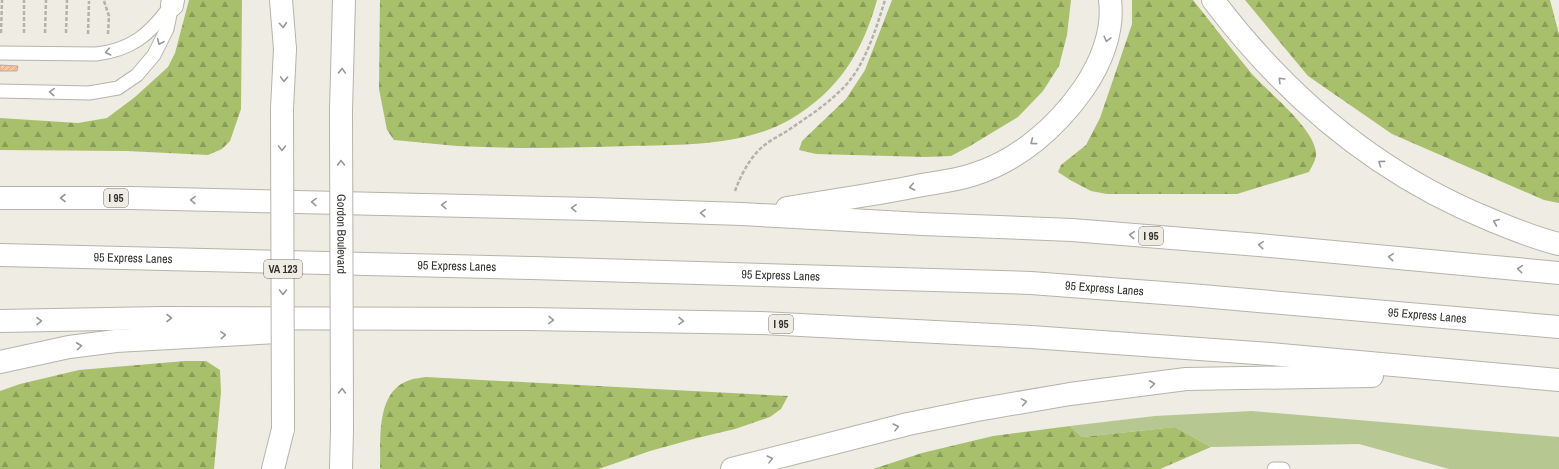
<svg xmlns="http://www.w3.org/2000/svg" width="1559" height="469" font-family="'Archivo Narrow',sans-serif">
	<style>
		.grass { fill: #b6c791 }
		.forest { fill: url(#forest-firs) }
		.building { fill: url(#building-hatch); stroke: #b6aea9 }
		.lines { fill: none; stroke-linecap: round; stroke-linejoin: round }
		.service-casing { stroke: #b5b4ab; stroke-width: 15 }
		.trunk-casing { stroke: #b5b4ab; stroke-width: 24 }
		.motorway-casing { stroke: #b5b4ab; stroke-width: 24 }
		.path { stroke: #b4b3ab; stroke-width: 2.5; stroke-dasharray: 4 2; stroke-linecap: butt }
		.service { stroke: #fff; stroke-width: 13 }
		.trunk { stroke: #fff; stroke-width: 22 }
		.motorway { stroke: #fff; stroke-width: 22 }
		.trunk-bridge-casing { stroke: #b5b4ab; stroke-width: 24; stroke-linecap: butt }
		.trunk-bridge { stroke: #fff; stroke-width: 22 }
		.oneway { stroke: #989896 }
		.labels { text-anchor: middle; stroke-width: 3; stroke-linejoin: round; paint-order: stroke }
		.shield { fill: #eeece3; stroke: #6a6964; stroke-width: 1 }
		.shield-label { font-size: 11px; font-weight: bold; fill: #31312d }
		.street-label { font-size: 12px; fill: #31312d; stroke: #eeece3 }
	</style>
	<defs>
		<pattern id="forest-firs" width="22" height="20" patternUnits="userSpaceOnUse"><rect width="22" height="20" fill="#a8c06c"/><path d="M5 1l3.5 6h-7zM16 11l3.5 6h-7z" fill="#899d59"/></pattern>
		<pattern id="building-hatch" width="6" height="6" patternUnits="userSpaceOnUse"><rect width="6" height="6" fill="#fec495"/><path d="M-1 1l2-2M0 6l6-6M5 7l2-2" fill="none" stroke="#daa981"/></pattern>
	</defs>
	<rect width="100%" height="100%" fill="#eeece3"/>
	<polygon class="grass" points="1252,411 1559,437 1559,469 1449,469 1359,444 1211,447 1175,427 1082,437 1070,426 1155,416"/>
	<g class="forest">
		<polygon points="189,0 242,0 241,109 230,141 222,149 208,155 127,151 0,150 0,118 78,123 107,118 135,97 168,67 175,53"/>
		<path d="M 380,0 L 877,0 C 862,53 839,90 791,119 C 745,146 682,145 629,146 C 572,148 514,149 457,146 C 436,144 415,142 394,140 L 387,130 L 379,89 Z"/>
		<polygon points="892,0 1071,0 1067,35 1059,66 1043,91 1018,117 970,146 951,156 926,157 816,154 799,150 802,141 846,99 865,70"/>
		<path d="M 1132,0 L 1193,0 C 1213,25 1232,50 1252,74 C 1269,93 1313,127 1316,152 C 1317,159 1312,166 1309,172 L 1237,194 L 1107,194 L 1091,191 L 1070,180 L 1058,172 L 1061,165 L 1086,145 L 1100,118 L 1132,24 Z"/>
		<polygon points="1245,0 1550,0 1559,34 1559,203 1544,200 1392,134 1308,76"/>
		<polygon points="185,361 206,361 220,370 221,392 214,469 0,469 0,391 20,384 79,370"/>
		<path d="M 426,377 L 788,396 L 781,409 L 770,417 L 735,429 L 697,438 L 650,451 L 599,469 L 380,469 C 381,440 375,391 410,380 C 415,378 421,378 426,377 Z"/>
		<polygon points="1070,426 1082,437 1175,427 1211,447 1160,469 873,469 922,453 993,436"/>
	</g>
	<polygon class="building" points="0,65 18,66 17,71 0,71"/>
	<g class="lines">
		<g class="service-casing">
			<g id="service">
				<path d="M 0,53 L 96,54 C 131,50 149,35 169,8"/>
				<polyline points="0,91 89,93 118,88 137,75 154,55 167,29 172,5"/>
				<polyline points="1274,469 1283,469"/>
			</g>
		</g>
		<g class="trunk-casing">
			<g id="trunk">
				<polyline points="282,109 285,49"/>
				<polyline points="341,110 344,0"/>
				<polyline points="341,469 342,430"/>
			</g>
		</g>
		<g class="motorway-casing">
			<g id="motorway">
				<polyline points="281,0 285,49"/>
				<path d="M 1213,0 C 1287,98 1377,174 1491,220 C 1513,229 1536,239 1559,244"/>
				<polyline points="172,5 173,0"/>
				<polyline points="0,198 131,198 592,209 742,214 922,224 1072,230 1259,245 1559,273"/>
				<path d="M 787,208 C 829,201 871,195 912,187 C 932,183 953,181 972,175 C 1018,161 1057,127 1084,88 C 1101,63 1114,31 1110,0"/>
				<path id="s1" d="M 0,255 L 532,268 L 1031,283 L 1190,295 L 1559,327"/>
				<polyline points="0,321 161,318 528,319 761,323 1031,337 1270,354 1559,380"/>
				<polyline points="0,362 69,347 116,341 278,332"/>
				<polyline points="273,469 283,429"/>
				<polyline points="732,469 908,424 977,410 1070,394 1186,379 1372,376"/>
			</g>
		</g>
		<g class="path">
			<polyline points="104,1 109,16 108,34"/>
			<polyline points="1,33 2,0"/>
			<polyline points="24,33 24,0"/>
			<polyline points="45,33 46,0"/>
			<polyline points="66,33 67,0"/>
			<polyline points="88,34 89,1"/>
			<path d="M 735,191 C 741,175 749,159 762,147 C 769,141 779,136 787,131 C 806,118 825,106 841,90 C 864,69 876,29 885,0"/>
		</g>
		<use href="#service" class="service"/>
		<use href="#trunk" class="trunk"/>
		<use href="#motorway" class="motorway"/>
		<g class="trunk-bridge-casing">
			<g id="trunk-bridge">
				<polyline points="282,109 283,429"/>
				<path id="s2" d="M 341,110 L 342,430"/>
			</g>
		</g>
		<use href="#trunk-bridge" class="trunk-bridge"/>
	</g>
	<defs><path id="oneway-chevron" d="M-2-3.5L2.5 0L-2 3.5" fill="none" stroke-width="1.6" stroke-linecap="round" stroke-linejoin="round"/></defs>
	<g class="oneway">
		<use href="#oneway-chevron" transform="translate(283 25) rotate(85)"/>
		<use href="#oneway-chevron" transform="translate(1107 39) rotate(104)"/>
		<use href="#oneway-chevron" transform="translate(160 42) rotate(115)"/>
		<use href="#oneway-chevron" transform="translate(108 52) rotate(167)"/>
		<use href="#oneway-chevron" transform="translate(342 71) rotate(-88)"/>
		<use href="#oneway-chevron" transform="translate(284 79) rotate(92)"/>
		<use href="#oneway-chevron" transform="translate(1281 80) rotate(-135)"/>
		<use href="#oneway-chevron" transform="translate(52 92) rotate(-178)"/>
		<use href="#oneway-chevron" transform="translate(1033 142) rotate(143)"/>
		<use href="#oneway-chevron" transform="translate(282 148) rotate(90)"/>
		<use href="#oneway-chevron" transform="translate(341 163) rotate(-90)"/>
		<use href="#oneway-chevron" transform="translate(1381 163) rotate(-144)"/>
		<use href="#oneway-chevron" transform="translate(912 187) rotate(169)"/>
		<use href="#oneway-chevron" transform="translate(63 198) rotate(-180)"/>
		<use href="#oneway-chevron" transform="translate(193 200) rotate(-179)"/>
		<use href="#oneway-chevron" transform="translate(314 202) rotate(-179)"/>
		<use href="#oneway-chevron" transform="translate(444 205) rotate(-179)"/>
		<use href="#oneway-chevron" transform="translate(574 208) rotate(-178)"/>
		<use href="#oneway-chevron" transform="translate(703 213) rotate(-178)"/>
		<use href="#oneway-chevron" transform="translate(1496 222) rotate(-158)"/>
		<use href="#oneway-chevron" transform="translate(1132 235) rotate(-175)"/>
		<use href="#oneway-chevron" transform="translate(1261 245) rotate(-175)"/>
		<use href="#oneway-chevron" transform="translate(1391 257) rotate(-175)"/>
		<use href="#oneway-chevron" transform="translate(1520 269) rotate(-175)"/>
		<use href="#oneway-chevron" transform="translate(283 292) rotate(90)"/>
		<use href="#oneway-chevron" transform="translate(169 318)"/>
		<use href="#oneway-chevron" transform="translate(551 320) rotate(1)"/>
		<use href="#oneway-chevron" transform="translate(39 321) rotate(-1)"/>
		<use href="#oneway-chevron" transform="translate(681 321) rotate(1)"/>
		<use href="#oneway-chevron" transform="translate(223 335) rotate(-3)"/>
		<use href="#oneway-chevron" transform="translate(79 346) rotate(-7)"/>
		<use href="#oneway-chevron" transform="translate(1152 384) rotate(-7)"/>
		<use href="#oneway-chevron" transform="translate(342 391) rotate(-90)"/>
		<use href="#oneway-chevron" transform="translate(1024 402) rotate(-10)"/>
		<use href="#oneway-chevron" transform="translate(896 427) rotate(-14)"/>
		<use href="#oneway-chevron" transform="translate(770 459) rotate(-14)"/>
	</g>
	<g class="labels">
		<g class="shield">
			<rect x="104" y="189" width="24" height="18" rx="3"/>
			<rect x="1139" y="227" width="24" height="18" rx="3"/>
			<rect x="264" y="260" width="38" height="18" rx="3"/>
			<rect x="769" y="315" width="24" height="18" rx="3"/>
		</g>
		<g class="shield-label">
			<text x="116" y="202">I 95</text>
			<text x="1151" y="240">I 95</text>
			<text x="283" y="273">VA 123</text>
			<text x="781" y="328">I 95</text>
		</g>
		<g class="street-label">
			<text dy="4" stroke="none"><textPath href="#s2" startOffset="124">Gordon Boulevard</textPath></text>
			<text dy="4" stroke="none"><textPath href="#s1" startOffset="133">95 Express Lanes</textPath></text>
			<text dy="4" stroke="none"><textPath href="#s1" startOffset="457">95 Express Lanes</textPath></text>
			<text dy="4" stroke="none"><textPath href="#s1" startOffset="781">95 Express Lanes</textPath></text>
			<text dy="4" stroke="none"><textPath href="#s1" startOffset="1105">95 Express Lanes</textPath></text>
			<text dy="4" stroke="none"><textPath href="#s1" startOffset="1429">95 Express Lanes</textPath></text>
		</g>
	</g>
</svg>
